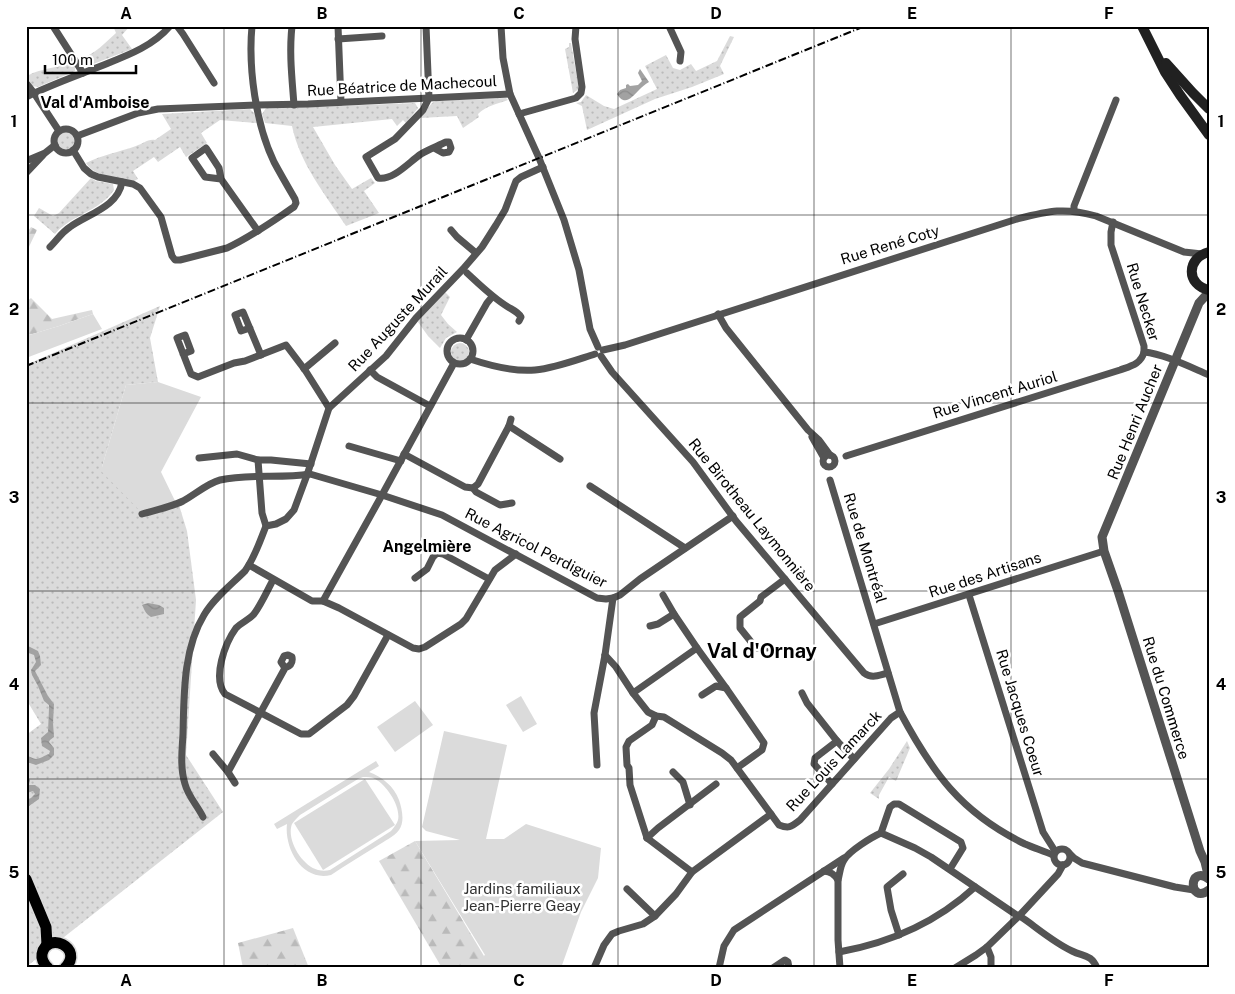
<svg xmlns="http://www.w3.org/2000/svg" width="1235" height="994" font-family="'Public Sans',sans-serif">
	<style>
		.grass { fill: url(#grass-dots) }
		.forest { fill: url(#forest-firs) }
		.garden { fill: #dbdbdb; fill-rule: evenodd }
		.water { fill: url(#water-waves) }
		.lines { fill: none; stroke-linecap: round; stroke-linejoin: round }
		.primary-casing { stroke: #dbdbdb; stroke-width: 14 }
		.minor { stroke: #545454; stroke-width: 7 }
		.tertiary { stroke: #545454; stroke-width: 9 }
		.secondary { stroke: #212121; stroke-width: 10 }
		.primary { stroke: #000; stroke-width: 11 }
		.rail { stroke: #000; stroke-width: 2; stroke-dasharray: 8 2.5 1 2.5; stroke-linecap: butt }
		.grid { fill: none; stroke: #000; stroke-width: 1; stroke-opacity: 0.55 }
		.labels { text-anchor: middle; stroke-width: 5; stroke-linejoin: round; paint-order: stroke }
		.street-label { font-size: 15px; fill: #000; stroke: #fff }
		.park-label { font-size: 15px; fill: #323232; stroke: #fff }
		.neighbourhood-label { font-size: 16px; font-weight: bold; fill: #000; stroke: #fff }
		.district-label { font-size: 20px; font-weight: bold; fill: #000; stroke: #fff }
		.neatline { fill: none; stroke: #000; stroke-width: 2 }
		.grid-label { font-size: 16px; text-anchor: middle; font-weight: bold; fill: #000 }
	</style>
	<defs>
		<pattern id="grass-dots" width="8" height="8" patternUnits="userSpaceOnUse" patternTransform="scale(1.25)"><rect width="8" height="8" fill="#dbdbdb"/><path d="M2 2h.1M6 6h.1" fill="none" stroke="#bababa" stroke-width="1.8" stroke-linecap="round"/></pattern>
		<pattern id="forest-firs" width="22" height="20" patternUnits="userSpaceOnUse" patternTransform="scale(1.25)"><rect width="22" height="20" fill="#dbdbdb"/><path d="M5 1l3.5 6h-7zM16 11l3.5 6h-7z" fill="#bababa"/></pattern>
		<pattern id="water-waves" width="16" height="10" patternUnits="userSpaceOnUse" patternTransform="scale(1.25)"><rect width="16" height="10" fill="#a2a2a2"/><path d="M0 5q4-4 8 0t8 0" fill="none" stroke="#8a8a8a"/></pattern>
	</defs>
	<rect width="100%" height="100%" fill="#fff"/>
	<g class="grass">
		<path d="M 113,26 L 117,26 L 119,29 L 122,26 L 130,26 L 122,35 L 132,49 L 88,66 L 83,64 L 80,59 C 95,54 105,43 116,33 Z"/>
		<polygon points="730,36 734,37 720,66 724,74 692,87 655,99 587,130 582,106 576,103 581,102 586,95 604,106 614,109 657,89 645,66 666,55 673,68 680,70 691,64 696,71 717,61"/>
		<polygon points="569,43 571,43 579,89 573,93 565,49 569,47"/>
		<path d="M 73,62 L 75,66 L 75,71 L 38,87 L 32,86 L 27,76 C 41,68 58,68 73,62 Z"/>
		<path d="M 506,98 L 508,100 C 497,104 486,106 478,114 L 479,117 L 463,128 L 457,116 L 420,118 L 432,103 L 436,101 Z"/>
		<path d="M 415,103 L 418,108 L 406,123 L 403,120 L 397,126 L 392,119 L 313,127 L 335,165 L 352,189 L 371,178 L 375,183 L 364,191 L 379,213 L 346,226 C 325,194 300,164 292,126 L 265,123 L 262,114 L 266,108 L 313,107 Z"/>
		<path d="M 250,109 L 254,113 L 257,123 L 220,120 L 201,133 L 207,143 L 186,157 L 180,147 L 158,162 L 154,157 L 133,171 L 138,179 L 134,181 C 118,178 96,178 86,163 C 102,155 119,152 136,146 C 143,144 147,139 155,140 L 171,129 L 162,114 Z"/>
		<circle cx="66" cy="141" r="9"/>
		<path d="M 91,178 L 96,181 L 113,184 L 114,190 C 100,211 71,215 55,234 L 34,216 L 39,208 L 53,216 L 59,213 Z"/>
		<polygon points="444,291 450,297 441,315 448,324 457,332 446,338 440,348 428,336 418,322 421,315"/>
		<polygon points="160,306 150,338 158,382 126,385 102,467 179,505 187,531 196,600 186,755 223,812 26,967 26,735 41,724 26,699 26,365"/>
		<circle cx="460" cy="352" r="9"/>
		<polygon points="907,741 910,748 896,781 889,777 879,795 879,799 870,793 889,769"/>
	</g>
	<g class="forest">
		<polygon points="31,227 37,230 26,253 26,234"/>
		<polygon points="31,298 52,319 92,310 93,314 59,326 26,336 26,302"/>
		<polygon points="415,841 484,956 470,968 442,968 379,861"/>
		<polygon points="293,928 309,968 243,968 238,943"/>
	</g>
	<g class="garden">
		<polygon points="93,314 102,329 26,358 26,336 59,326"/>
		<polygon points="158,382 201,397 161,472 177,505 141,512 99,469 102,467 126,385"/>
		<polygon points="521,696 537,724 523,732 506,705"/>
		<polygon points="415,701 433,725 395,752 377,727"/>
		<polygon points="444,731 507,745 486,839 504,839 526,824 601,848 598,878 581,912 561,968 467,968 485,955 415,841 460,840 426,831 422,827"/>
		<path d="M 376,761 L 379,766 L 369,772 C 382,777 394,786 399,800 C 402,809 405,822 399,830 C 394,837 384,841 377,846 C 362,855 346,865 331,875 C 302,882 284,848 287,824 L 277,829 L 274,824 ZM 363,777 C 367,777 372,777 375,779 C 387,785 401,807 398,820 C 397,824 394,827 391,831 L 330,870 C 326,871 322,871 318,870 C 302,866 286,840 292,824 C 294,821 297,818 300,815 L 358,779 Z"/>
		<polygon points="365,779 395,825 323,870 294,823"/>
	</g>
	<g class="water">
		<path d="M 640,69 L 649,82 C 645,84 642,87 639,90 C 632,97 625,107 617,94 L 620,90 L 626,88 L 626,85 L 628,84 L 630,86 L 638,85 L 642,81 L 638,73 Z"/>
		<path d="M 148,603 L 159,605 L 164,608 L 164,614 L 151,617 C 146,614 145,611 142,605 Z"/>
		<path d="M 26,633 L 28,637 L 28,646 L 38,651 L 40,656 L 41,665 L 35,671 L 48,696 L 54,704 L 53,723 L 54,737 L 50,740 L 49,742 L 54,748 L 54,755 L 49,760 L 36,765 L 30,763 L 26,763 L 26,756 C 30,756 33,759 36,759 C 40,759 45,755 49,754 L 50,751 L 42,746 L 41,738 L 48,732 L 49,708 L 49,705 L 44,701 L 38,686 L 32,675 L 31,670 L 36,662 L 34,655 L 26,652 Z"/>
		<polygon points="26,776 30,780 29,785 35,785 40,789 39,799 29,806 26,806 26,800 31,798 35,794 33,791 27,793 26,792"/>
	</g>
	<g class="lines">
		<g class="primary-casing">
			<g id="primary">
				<polyline points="26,879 46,927 47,945"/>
				<path d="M 48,968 C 44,964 41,960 42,954 C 47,930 85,948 65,968"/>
			</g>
		</g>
		<g class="minor">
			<polyline points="53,26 83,73"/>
			<polyline points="177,26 183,34 214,83"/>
			<path d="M 292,26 C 289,53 292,78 294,105"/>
			<polyline points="338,26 341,102"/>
			<path d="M 426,26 L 429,98 L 423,110 L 395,139 L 366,157 L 378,178 C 393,181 409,162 421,154 C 429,149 438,146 446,142 L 449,142 L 451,148 L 449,152 L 443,153 L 434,148"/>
			<polyline points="501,26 503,58 510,94 539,158 564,220 579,270 590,329 598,347"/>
			<polyline points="669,26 681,52 680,61"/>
			<polyline points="338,39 382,36"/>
			<polyline points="26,83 34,93 59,131"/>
			<path d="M 26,97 C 50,85 76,76 101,66 C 126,56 152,47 170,26"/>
			<polyline points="519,114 576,98 581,93 582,87 575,39 576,26"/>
			<circle cx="66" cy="141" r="12"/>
			<polyline points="77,136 138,113 158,109 257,105 308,104 510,94"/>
			<path d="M 73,150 L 84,168 L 91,174 L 98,177 L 133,184 L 140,188 L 161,217 L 172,256 L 175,260 L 180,260 L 227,248 C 251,237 273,221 294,207 L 296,203 L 295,199 C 288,187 281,175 274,162 C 256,125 248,68 252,26"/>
			<polyline points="26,161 45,153 55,145"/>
			<polyline points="26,173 43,155"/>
			<polyline points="221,179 205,177 192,158 206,148 219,168 221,179 258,231"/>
			<polyline points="1074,210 1074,206 1116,100"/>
			<path d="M 1113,222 L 1111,232 L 1111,245 L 1144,346 L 1144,352 C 1164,354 1190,367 1209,375"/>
			<polyline points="451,230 457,237 476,253"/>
			<path d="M 50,247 C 57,240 62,232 70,227 C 88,214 118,207 122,182"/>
			<path d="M 467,273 C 480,285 493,298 508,307 C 513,310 518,312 521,317 L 519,321"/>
			<polyline points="718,314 726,328 808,430 819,440 830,455"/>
			<polyline points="250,328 241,331 235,315 243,312 261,355"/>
			<circle cx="460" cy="351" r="13"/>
			<polyline points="466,340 487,303 492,297"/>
			<path d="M 603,350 L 625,345 L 1017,219 C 1049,211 1064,207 1096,216 L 1184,252 L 1202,254"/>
			<polyline points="183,354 191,351 185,335 177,338 191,374 198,377 234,363 245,361 286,345 305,370 329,408"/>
			<path d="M 601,356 L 612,372 L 693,462 L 736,521 L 864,673 C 872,679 879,675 888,673"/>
			<path d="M 470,359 C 491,366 513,372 535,370 C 555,368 576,360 595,354"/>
			<polyline points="304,369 335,343"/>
			<polyline points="370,370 377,377 430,406"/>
			<polyline points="509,426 560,459"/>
			<polyline points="812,437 824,458"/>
			<polyline points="349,446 401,461"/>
			<polyline points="404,454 465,487 473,488 478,484 509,426 511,419"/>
			<circle cx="829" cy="461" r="6"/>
			<path d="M 846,456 L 1120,370 C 1131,366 1141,364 1144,352"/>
			<polyline points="199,458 237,454 258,460 271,460 311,464"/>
			<polyline points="258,460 262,513 266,526"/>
			<path d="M 830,480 L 900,712 C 932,772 961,813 1025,844 C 1034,848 1044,851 1053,855"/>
			<polyline points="590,486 685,548"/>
			<polyline points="473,488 476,492 500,505 512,503"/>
			<path d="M 142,514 C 156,510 171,507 183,501 C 194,495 208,483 220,480 C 250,473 280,479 310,474 L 382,495 L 442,515 L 597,598 L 606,599 L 613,598 L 620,595 L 640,579 L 733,516"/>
			<polyline points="249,565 312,601 323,601 339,608 413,648 419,649 425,647 461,624 466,619 495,570 516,554"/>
			<polyline points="415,578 427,569 433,557 437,553 443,554 489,579"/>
			<path d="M 273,580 C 267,591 262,603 254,614 C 249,620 242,622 236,628 C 225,643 212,678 225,694 L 301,734 L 309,734 L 347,705 L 354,696 L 388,635"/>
			<polyline points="663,595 674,614 697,648"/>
			<polyline points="969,595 1043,832 1055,851"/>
			<polyline points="323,601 382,495 454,363"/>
			<polyline points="874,624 1104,551"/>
			<polyline points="650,626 658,624 674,614"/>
			<polyline points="767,648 756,648 740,628 740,617 760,601 761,597 785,579"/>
			<path d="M 605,655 L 616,667 L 633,693 L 648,712 L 656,716 L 664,717 L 722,753 L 731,760 L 779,825 C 789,829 791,827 800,820 L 891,718 L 900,712"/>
			<polyline points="633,693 697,648 726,688"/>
			<polyline points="802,693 807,703 837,741"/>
			<polyline points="702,695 716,686 726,688 764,743 762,750 737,768"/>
			<path d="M 213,754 L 228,772 L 285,668 C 291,666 293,663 292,657 L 288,655 L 284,656 L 281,662 L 285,668"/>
			<polyline points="597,765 594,713 605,655 613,598"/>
			<polyline points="228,772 235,783"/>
			<polyline points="673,772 683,782 690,805"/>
			<polyline points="832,784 814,764 815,758 837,741 854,759"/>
			<path d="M 203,817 C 197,805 188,796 185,784 C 180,768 182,751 183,734 C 184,696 183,649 204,615 C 214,598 231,585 245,571 C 255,557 260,541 266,526 L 276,524 L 286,519 L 294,510 L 307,475 L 329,408 L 386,356 L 416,318 L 463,269 L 482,247 L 496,225 L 505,210 L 516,181 L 521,177 L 543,167"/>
			<polyline points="647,838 630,785 629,768 627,765 626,747 629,741 652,725 656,716"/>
			<polyline points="647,838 658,828 716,784"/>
			<polyline points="647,838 692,872"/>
			<circle cx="1062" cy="857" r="8"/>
			<polyline points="1070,854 1074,858 1082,863 1175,887 1194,890"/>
			<path d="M 950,869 L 963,848 L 961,842 L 899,804 L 894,804 L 890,807 L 881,833 L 915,848 L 931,857 L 1015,914 C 1023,917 1028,922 1035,927 C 1047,936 1059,945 1072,951 C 1084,957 1091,954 1097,968"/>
			<path d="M 824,871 C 831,872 834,874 838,880 C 840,873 840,866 844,860 C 849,851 872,837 881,833"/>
			<polyline points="838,880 838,940 840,968"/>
			<polyline points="627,889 655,916"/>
			<polyline points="899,935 891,910 887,887 903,874"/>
			<polyline points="987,947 991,957 991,968"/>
			<path d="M 839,952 C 889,943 937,922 975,887"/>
			<polyline points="594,968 604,945 612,934 619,931 643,924 655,916 676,894 692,872 771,814"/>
			<polyline points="719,968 724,946 734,930 844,858"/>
			<polyline points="773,968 785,960 788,962 789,968"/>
			<polyline points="955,968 976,955 987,947 1019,916 1058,874 1063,865"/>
		</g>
		<g class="tertiary">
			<polyline points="1209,879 1205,862 1200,851 1118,591 1104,551 1102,537 1199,303 1209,292"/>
			<path d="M 1209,879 C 1188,864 1188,905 1209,890"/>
		</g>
		<g class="secondary">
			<polyline points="1142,26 1165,72 1180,95 1209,135"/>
			<polyline points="1166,63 1193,93 1209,109"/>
			<path d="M 1209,252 C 1186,258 1186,285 1209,290"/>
		</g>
		<use href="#primary" class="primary"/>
		<polyline class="rail" points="26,366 865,26"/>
	</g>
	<path class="grid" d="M 224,26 L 224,968M 421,26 L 421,968M 618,26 L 618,968M 814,26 L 814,968M 1011,26 L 1011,968M 26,215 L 1209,215M 26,403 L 1209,403M 26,591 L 1209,591M 26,779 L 1209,779"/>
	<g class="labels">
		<g class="street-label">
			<text transform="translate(402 86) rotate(-3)" y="5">Rue Béatrice de Machecoul</text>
			<text transform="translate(890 245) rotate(-17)" y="5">Rue René Coty</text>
			<text transform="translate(1143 302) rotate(73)" y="5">Rue Necker</text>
			<text transform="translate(398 319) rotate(-47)" y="5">Rue Auguste Murail</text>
			<text transform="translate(995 395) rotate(-17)" y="5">Rue Vincent Auriol</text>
			<text transform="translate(1135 422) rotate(-68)" y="5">Rue Henri Aucher</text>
			<text transform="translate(752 515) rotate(51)" y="5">Rue Birotheau Laymonnière</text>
			<text transform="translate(536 548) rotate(27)" y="5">Rue Agricol Perdiguier</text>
			<text transform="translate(865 548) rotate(73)" y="5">Rue de Montréal</text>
			<text transform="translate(985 575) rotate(-18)" y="5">Rue des Artisans</text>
			<text transform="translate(1166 698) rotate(73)" y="5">Rue du Commerce</text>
			<text transform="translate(1020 713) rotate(73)" y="5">Rue Jacques Coeur</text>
			<text transform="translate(834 761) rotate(-47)" y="5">Rue Louis Lamarck</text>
		</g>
		<g class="park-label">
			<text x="522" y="894">Jardins familiaux<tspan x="522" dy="17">Jean-Pierre Geay</tspan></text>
		</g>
		<g class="neighbourhood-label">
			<text x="95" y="108">Val d'Amboise</text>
			<text x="427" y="552">Angelmière</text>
		</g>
		<g class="district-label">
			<text x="762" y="658">Val d'Ornay</text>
		</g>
	</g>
	<rect width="1235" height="994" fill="none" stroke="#ffffff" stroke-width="55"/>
	<path d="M45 65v8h91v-8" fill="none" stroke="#000000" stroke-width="2.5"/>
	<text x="52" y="65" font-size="15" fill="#000000" stroke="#ffffff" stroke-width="4" paint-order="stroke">100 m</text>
	<rect x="28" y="28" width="1180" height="938" class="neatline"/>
	<g class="grid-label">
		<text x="126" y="19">A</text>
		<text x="322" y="19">B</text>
		<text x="519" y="19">C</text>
		<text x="716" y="19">D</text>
		<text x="912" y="19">E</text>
		<text x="1109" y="19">F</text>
		<text x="14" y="127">1</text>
		<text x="1221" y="127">1</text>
		<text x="14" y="315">2</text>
		<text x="1221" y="315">2</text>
		<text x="14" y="503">3</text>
		<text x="1221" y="503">3</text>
		<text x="14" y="690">4</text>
		<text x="1221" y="690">4</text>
		<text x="14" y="878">5</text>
		<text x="1221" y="878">5</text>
		<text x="126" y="986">A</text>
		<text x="322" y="986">B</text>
		<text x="519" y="986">C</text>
		<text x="716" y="986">D</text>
		<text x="912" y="986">E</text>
		<text x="1109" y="986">F</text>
	</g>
</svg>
